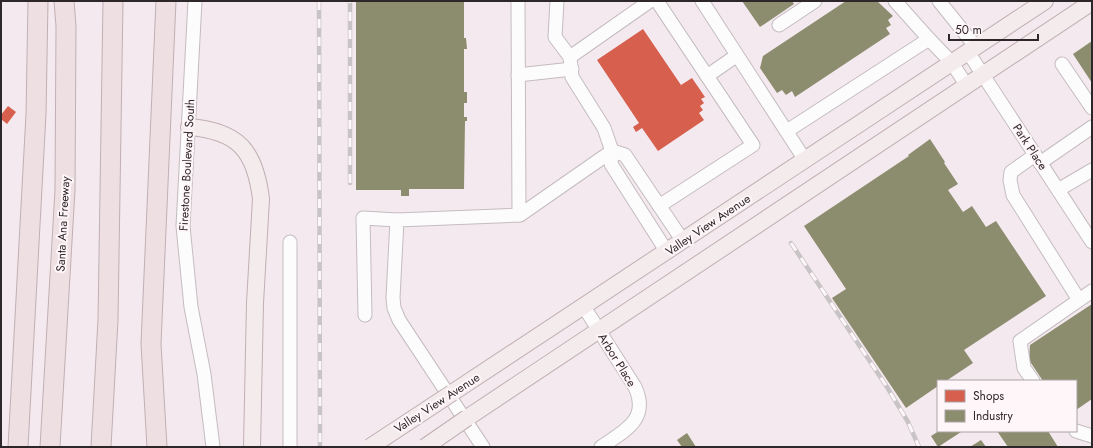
<svg xmlns="http://www.w3.org/2000/svg" width="1093" height="448" font-family="Jost,sans-serif">
	<style>
		.shops { fill: #d6604d }
		.industry { fill: #8c8c6e }
		.lines { fill: none; stroke-linecap: round; stroke-linejoin: round }
		.minor-casing { stroke: #c4bcc0; stroke-width: 15 }
		.major-casing { stroke: #c1afb3; stroke-width: 18 }
		.highway-casing { stroke: #c1afb3; stroke-width: 21 }
		.minor { stroke: #fdfcfc; stroke-width: 13 }
		.major { stroke: #f4ebed; stroke-width: 16 }
		.highway { stroke: #eee0e2; stroke-width: 19 }
		.rail-casing { stroke: #c8c4c6; stroke-width: 4.5 }
		.rail { stroke: #fef6f9; stroke-width: 3; stroke-dasharray: 9; stroke-linecap: butt }
		.major-bridge-casing { stroke: #c1afb3; stroke-width: 18; stroke-linecap: butt }
		.major-bridge { stroke: #f4ebed; stroke-width: 16 }
		.labels { text-anchor: middle; stroke-width: 4; stroke-linejoin: round; paint-order: stroke }
		.street-label { font-size: 12px; fill: #2e272a; stroke: #fef6f9 }
	</style>
	<rect width="100%" height="100%" fill="#f4e9ee"/>
	<g class="shops">
		<polygon points="643,29 681,85 692,78 705,97 701,99 704,103 700,106 703,110 699,113 704,120 658,151 642,128 636,132 633,127 639,123 597,60"/>
		<polygon points="8,106 16,112 7,124 1,119 1,115"/>
	</g>
	<g class="industry">
		<polygon points="356,1 464,1 464,38 466,38 467,49 464,49 464,92 467,92 467,103 464,103 464,117 467,117 467,121 465,121 464,189 409,189 409,196 401,196 401,190 356,190"/>
		<polygon points="742,1 792,1 794,4 760,27"/>
		<polygon points="846,1 877,1 893,16 888,20 891,25 886,28 890,34 795,97 792,91 786,95 782,90 777,93 760,68 763,56"/>
		<polygon points="1092,41 1092,83 1073,54"/>
		<polygon points="930,139 945,162 944,163 958,184 948,190 963,212 972,206 986,227 996,221 1046,296 964,350 973,363 946,381 938,381 938,386 906,408 832,298 846,289 804,226 909,156 908,155"/>
		<polygon points="1092,304 1092,399 1076,410 1076,381 1043,381 1029,360 1030,345"/>
		<polygon points="939,431 960,431 961,432 938,447 931,436"/>
		<polygon points="997,431 1048,431 1058,447 1008,447"/>
		<polygon points="687,433 696,447 682,447 677,440"/>
		<polygon points="981,440 986,447 970,447"/>
	</g>
	<g class="lines">
		<g class="minor-casing">
			<g id="minor">
				<polyline points="195,1 183,226 191,307 204,374 213,447"/>
				<polyline points="518,1 519,215"/>
				<polyline points="557,1 555,37 570,57"/>
				<polyline points="650,1 570,57 572,77 604,128 612,151 611,164 667,252"/>
				<polyline points="657,1 753,145 659,206"/>
				<polyline points="702,1 805,160"/>
				<polyline points="895,1 929,39 952,63 967,86"/>
				<polyline points="939,1 976,47"/>
				<polyline points="779,25 815,1"/>
				<polyline points="968,52 1092,242"/>
				<polyline points="1062,64 1092,108"/>
				<polyline points="518,75 572,69"/>
				<polyline points="707,76 736,56"/>
				<polyline points="787,131 929,39"/>
				<polyline points="612,151 625,155 683,241"/>
				<polyline points="1035,155 1011,172 1010,180 1013,195 1079,300"/>
				<polyline points="1040,163 1092,127"/>
				<polyline points="1058,190 1092,170"/>
				<polyline points="290,242 290,447"/>
				<path d="M 584,307 L 635,387 C 650,420 624,431 601,447"/>
				<polyline points="365,315 363,218 397,220"/>
				<polyline points="1033,381 1024,368 1020,341 1092,291"/>
				<polyline points="1076,431 1092,436"/>
				<polyline points="483,447 399,320 394,308 393,298 397,220 520,215 612,151"/>
			</g>
		</g>
		<g class="major-casing">
			<g id="major">
				<path d="M 189,127 C 238,131 255,150 261,199 L 255,303 L 252,447"/>
				<polyline points="452,393 1045,1"/>
				<polyline points="467,418 1092,2"/>
			</g>
		</g>
		<g class="highway-casing">
			<g id="highway">
				<polyline points="18,447 36,114 38,1"/>
				<polyline points="50,447 65,190 66,26 64,1"/>
				<polyline points="101,447 108,320 113,1"/>
				<polyline points="157,447 151,344 166,1"/>
			</g>
		</g>
		<use href="#minor" class="minor"/>
		<use href="#major" class="major"/>
		<use href="#highway" class="highway"/>
		<g class="rail-casing">
			<g id="rail">
				<polyline points="319,1 320,447"/>
				<polyline points="350,183 350,1"/>
				<polyline points="791,243 887,387 908,422 919,447"/>
			</g>
		</g>
		<use href="#rail" class="rail"/>
		<g class="major-bridge-casing">
			<g id="major-bridge">
				<polyline points="370,447 452,393"/>
				<polyline points="425,447 467,418"/>
			</g>
		</g>
		<use href="#major-bridge" class="major-bridge"/>
	</g>
	<g class="labels">
		<g class="street-label">
			<text transform="translate(1030 147) rotate(57)" y="4">Park Place</text>
			<text transform="translate(187 165) rotate(-87)" y="4">Firestone Boulevard South</text>
			<text transform="translate(63 224) rotate(-87)" y="4">Santa Ana Freeway</text>
			<text transform="translate(708 225) rotate(-34)" y="4">Valley View Avenue</text>
			<text transform="translate(617 360) rotate(58)" y="4">Arbor Place</text>
			<text transform="translate(437 403) rotate(-33)" y="4">Valley View Avenue</text>
		</g>
	</g>
	<rect width="1093" height="448" fill="none" stroke="#2e272a" stroke-width="4"/>
	<rect x="937" y="380" width="140" height="52" fill="#fef6f9" stroke="#aba3a6"/>
	<rect x="945" y="390" width="20" height="12" fill="#d6604d" stroke="#aba3a6"/>
	<text x="973" y="400" font-size="12" fill="#2e272a">Shops</text>
	<rect x="945" y="410" width="20" height="12" fill="#8c8c6e" stroke="#aba3a6"/>
	<text x="973" y="420" font-size="12" fill="#2e272a">Industry</text>
	<path d="M949 34v6h89v-6" fill="none" stroke="#2e272a" stroke-width="2"/>
	<text x="955" y="34" font-size="12" fill="#2e272a" stroke="#fef6f9" stroke-width="3" paint-order="stroke">50 m</text>
</svg>
